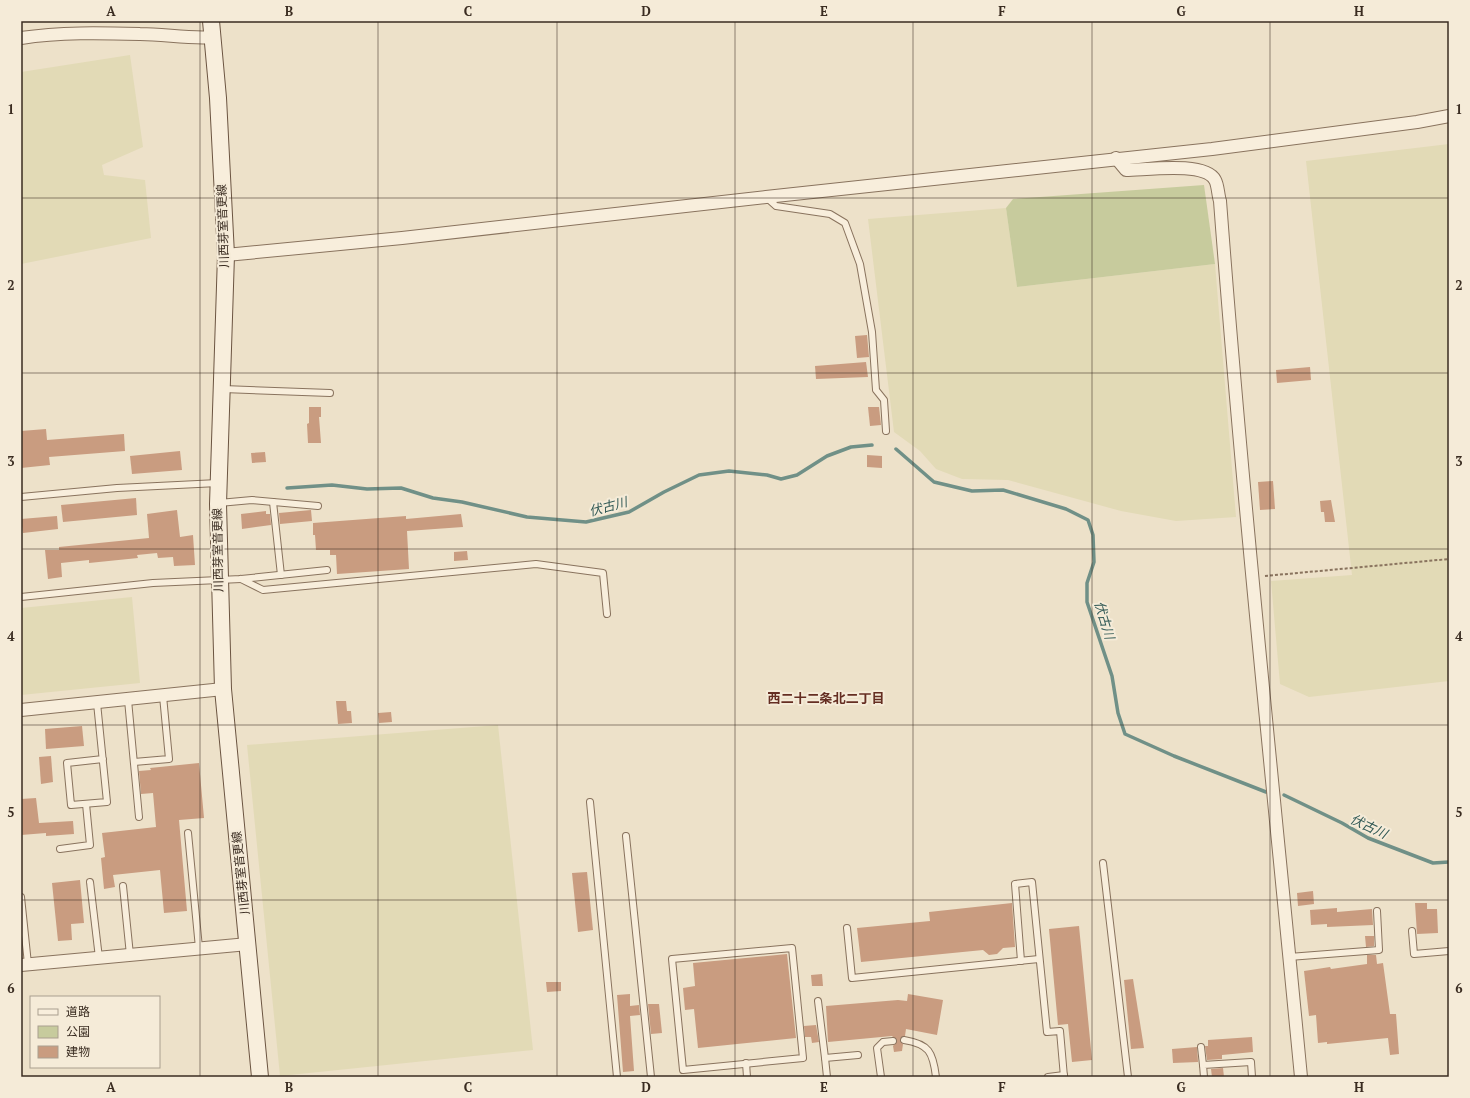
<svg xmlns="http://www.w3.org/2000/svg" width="1470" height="1098" font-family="'PT Serif','Noto Sans JP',serif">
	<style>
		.farmland { fill: #e2dab6 }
		.green { fill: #c7cb9d }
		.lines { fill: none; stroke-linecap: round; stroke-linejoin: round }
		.stream { stroke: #709087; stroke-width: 3.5 }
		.building { fill: #c99c80 }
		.lane-casing { stroke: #89735e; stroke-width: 8 }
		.street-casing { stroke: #89735e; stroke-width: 14 }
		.secondary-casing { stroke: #6b5441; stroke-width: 18 }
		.path { stroke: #89735e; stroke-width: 2; stroke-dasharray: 3 2; stroke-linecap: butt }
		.lane { stroke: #f8eedc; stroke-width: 6 }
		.street { stroke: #f8eedc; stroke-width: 12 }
		.secondary { stroke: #f8eedc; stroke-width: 16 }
		.grid { fill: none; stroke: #3a2c21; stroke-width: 1; stroke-opacity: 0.55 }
		.labels { text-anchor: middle; stroke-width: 4; stroke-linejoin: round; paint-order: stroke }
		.street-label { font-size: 12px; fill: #3a2c21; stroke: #f5ebd8 }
		.water-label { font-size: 13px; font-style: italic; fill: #315955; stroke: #f5ebd8 }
		.neighbourhood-label { font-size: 13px; font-weight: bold; fill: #652e22; stroke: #f5ebd8 }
		.neatline { fill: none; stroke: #3a2c21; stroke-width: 1.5 }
		.grid-label { font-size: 13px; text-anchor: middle; font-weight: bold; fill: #3a2c21 }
	</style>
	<rect width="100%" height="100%" fill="#ede1c9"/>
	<g class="farmland">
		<polygon points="130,55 143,147 102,165 104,175 145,180 151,238 21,264 21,72"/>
		<polygon points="1449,144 1449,681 1309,697 1280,684 1271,581 1352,575 1306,161"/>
		<polygon points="1006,208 1017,287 1215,264 1236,517 1176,521 1121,511 1008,480 962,479 936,469 920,451 894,432 868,219"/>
		<polygon points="132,597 140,683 21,695 21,608"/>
		<polygon points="498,725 533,1050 280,1076 247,745"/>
	</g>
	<polygon class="green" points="1204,185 1215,264 1017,287 1006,208 1013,199"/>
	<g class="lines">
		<g class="stream">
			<polyline points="896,449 934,482 972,491 1003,490 1066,509 1088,520 1093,535 1094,562 1087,583 1087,602 1112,676 1118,713 1125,734 1174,756 1266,792"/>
			<polyline points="287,488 332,485 367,489 401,488 433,498 462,502 527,517 586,522 629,512 664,492 699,475 729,471 767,475 781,479 797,475 827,456 851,447 872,445"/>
			<polyline points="1284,795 1342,823 1368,838 1433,863 1449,862"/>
		</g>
	</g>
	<g class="building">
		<polygon points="867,335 869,357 857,358 855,336"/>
		<polygon points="866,362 868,377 816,379 815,366"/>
		<polygon points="1310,367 1311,380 1277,383 1276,370"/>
		<polygon points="309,407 321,407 321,417 319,417 321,443 308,443 307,424 309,423"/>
		<polygon points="868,407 879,407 881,425 870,426"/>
		<polygon points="46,429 47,440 124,434 125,451 49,457 50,465 21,468 21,431"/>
		<polygon points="180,451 182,470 132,474 130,456"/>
		<polygon points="265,452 266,462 252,463 251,453"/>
		<polygon points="867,455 882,456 882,468 867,467"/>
		<polygon points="1273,481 1275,509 1260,510 1258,482"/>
		<polygon points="136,498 137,515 63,522 61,505"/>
		<polygon points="1331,500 1335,522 1325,522 1324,512 1321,512 1320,501"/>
		<polygon points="177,510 180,537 193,535 195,565 174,566 173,557 158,558 157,553 137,555 138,558 89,563 89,560 61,563 62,577 48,579 45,550 59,550 59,547 149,538 147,514"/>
		<polygon points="311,510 312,521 280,524 279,513"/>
		<polygon points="266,511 266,514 270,514 271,525 242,529 241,514"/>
		<polygon points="461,514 463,527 407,531 409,569 337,574 336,555 330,555 330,550 316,550 315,535 313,535 313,523 406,516 406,519"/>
		<polygon points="57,516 58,529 23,533 21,519"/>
		<polygon points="467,551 468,560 454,561 454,552"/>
		<polygon points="336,701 346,701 347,711 351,711 352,723 338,724"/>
		<polygon points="391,712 392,722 379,723 378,713"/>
		<polygon points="82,726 84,746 46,749 45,729"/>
		<polygon points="51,756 53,782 41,784 39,757"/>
		<polygon points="199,763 204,818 179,820 187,911 164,913 160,870 113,875 115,887 104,889 101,858 105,857 102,833 156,827 153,793 141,794 139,771 151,770 150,768"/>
		<polygon points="36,798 39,823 73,821 74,834 46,836 46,833 21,835 21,799"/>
		<polygon points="587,872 593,930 578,932 572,873"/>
		<polygon points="80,880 84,923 71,924 72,940 58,941 52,883"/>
		<polygon points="1313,891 1314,904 1298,906 1297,893"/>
		<polygon points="1012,903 1015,947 1003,948 997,954 989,955 983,950 861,962 857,928 930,921 929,912"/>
		<polygon points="1415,903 1427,903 1427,909 1437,909 1438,933 1417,934"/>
		<polygon points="1337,908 1337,912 1372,909 1373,925 1327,927 1327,924 1311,925 1310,910"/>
		<polygon points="1079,926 1092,1060 1072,1062 1068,1024 1058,1025 1049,929"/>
		<polygon points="1365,936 1374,936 1374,946 1366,947"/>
		<polygon points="787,954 796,1038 698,1048 694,1009 685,1010 683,988 695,986 693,963"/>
		<polygon points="1367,955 1376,955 1377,964 1383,963 1390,1014 1396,1014 1399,1054 1390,1055 1388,1038 1327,1044 1327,1042 1318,1043 1316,1015 1309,1016 1304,971 1330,967 1331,969 1367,964"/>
		<polygon points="822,974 823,986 812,986 811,975"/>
		<polygon points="1133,979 1144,1048 1131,1049 1124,980"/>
		<polygon points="546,982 561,982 561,991 547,992"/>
		<polygon points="630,994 630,1006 639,1005 640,1015 630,1016 634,1071 623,1072 617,995"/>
		<polygon points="908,994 943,1000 937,1035 906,1029 905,1036 900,1039 903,1044 902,1051 894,1052 893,1046 897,1041 892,1036 828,1042 826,1006 898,1000 907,1001"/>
		<polygon points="648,1004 659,1004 662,1033 651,1034"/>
		<polygon points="816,1025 819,1042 812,1043 811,1037 805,1037 804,1026"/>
		<polygon points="1252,1037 1253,1052 1222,1055 1222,1059 1207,1060 1205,1046 1208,1046 1208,1040"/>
		<polygon points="1197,1047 1198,1062 1173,1063 1172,1049"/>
		<polygon points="1223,1068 1224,1077 1212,1077 1211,1069"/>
	</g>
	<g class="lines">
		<g class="lane-casing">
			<g id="lane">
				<polyline points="766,197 776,206 830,214 845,223 860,264 872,332 876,390 884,400 886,431"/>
				<polyline points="223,389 330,393"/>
				<polyline points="21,497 117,488 218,483"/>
				<polyline points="273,502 281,575"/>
				<polyline points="219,503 252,500 318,506"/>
				<polyline points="241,579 263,590 536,564 603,573 607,614"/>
				<polyline points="21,597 153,583 241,579 327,570"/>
				<polyline points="128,700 139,817"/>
				<polyline points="97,703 107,802 71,805 67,763 103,759"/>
				<polyline points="134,762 169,759 163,696"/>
				<polyline points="590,802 617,1077"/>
				<polyline points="188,833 199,948"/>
				<polyline points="626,836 651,1077"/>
				<polyline points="60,849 90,845 86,804"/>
				<polyline points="1103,863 1128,1077"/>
				<polyline points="90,882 99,958"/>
				<polyline points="123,886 130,955"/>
				<polyline points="21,897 28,964"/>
				<polyline points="847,928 852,978 1039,959"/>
				<polyline points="1412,931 1414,954 1449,951"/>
				<polygon points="792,948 803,1058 683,1070 672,959"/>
				<polyline points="1289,957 1379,950 1377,911"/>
				<polyline points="1021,961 1015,884 1032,882 1047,1032 1060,1031 1064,1077"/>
				<polyline points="818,1001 825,1058"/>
				<path d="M 904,1040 C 929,1044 933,1052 936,1077"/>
				<polyline points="1201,1047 1203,1065"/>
				<polyline points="746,1063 747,1077"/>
				<polyline points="827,1077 825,1058 858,1055"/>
				<polyline points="881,1077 877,1048 883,1042 893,1041"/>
				<polyline points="1048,1077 1064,1075"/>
				<polyline points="1204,1077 1203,1065 1251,1062 1252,1077"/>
			</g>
		</g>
		<g class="street-casing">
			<g id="street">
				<path d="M 21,38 C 60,32 101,33 140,34 C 165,34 189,39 214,37"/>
				<path d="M 1116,158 L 1126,170 C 1145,170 1205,161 1215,180 C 1218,185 1218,195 1220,201 C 1242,493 1273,785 1301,1077"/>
				<polyline points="226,255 402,238 766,197 1212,149 1417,122 1449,116"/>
				<polyline points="21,710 223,689"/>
				<polyline points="21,965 248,944"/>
			</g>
		</g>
		<g class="secondary-casing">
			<polyline id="secondary" points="211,21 218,98 226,255 218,504 223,689 260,1077"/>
		</g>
		<polyline class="path" points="1265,576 1449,559"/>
		<use href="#lane" class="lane"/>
		<use href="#street" class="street"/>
		<use href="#secondary" class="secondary"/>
	</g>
	<path class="grid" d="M 200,21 L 200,1077M 378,21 L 378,1077M 557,21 L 557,1077M 735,21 L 735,1077M 913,21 L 913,1077M 1092,21 L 1092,1077M 1270,21 L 1270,1077M 21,198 L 1449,198M 21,373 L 1449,373M 21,549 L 1449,549M 21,725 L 1449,725M 21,900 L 1449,900"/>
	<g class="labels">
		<g class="street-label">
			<text transform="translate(223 226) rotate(-92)" y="4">川西芽室音更線</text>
			<text transform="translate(218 550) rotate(-91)" y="4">川西芽室音更線</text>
			<text transform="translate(241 873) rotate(-96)" y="4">川西芽室音更線</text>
		</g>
		<g class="water-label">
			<text transform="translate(608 506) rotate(-15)" y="5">伏古川</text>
			<text transform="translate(1105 620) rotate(73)" y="5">伏古川</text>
			<text transform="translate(1369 826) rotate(25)" y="5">伏古川</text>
		</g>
		<g class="neighbourhood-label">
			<text x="826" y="703">西二十二条北二丁目</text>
		</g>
	</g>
	<rect width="1470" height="1098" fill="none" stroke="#f5ebd8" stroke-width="44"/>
	<rect x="30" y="996" width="130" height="72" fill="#f5ebd8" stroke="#aa9f8f"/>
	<rect x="38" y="1009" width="20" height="6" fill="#f8eedc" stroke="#aa9f8f"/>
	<text x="66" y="1016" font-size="12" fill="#3a2c21">道路</text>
	<rect x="38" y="1026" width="20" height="12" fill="#c7cb9d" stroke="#aa9f8f"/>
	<text x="66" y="1036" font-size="12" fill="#3a2c21">公園</text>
	<rect x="38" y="1046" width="20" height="12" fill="#c99c80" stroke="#aa9f8f"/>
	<text x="66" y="1056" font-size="12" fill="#3a2c21">建物</text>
	<rect x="22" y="22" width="1426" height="1054" class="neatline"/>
	<g class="grid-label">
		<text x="111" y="16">A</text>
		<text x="289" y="16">B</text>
		<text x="468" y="16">C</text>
		<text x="646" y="16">D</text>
		<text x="824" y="16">E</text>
		<text x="1002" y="16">F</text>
		<text x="1181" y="16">G</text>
		<text x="1359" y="16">H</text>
		<text x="11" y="114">1</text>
		<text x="1459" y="114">1</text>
		<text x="11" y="290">2</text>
		<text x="1459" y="290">2</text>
		<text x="11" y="466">3</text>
		<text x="1459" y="466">3</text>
		<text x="11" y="641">4</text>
		<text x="1459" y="641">4</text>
		<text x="11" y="817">5</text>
		<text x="1459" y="817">5</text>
		<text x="11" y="993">6</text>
		<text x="1459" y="993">6</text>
		<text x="111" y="1092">A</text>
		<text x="289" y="1092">B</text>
		<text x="468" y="1092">C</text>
		<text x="646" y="1092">D</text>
		<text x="824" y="1092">E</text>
		<text x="1002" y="1092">F</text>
		<text x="1181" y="1092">G</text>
		<text x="1359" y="1092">H</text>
	</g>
</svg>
